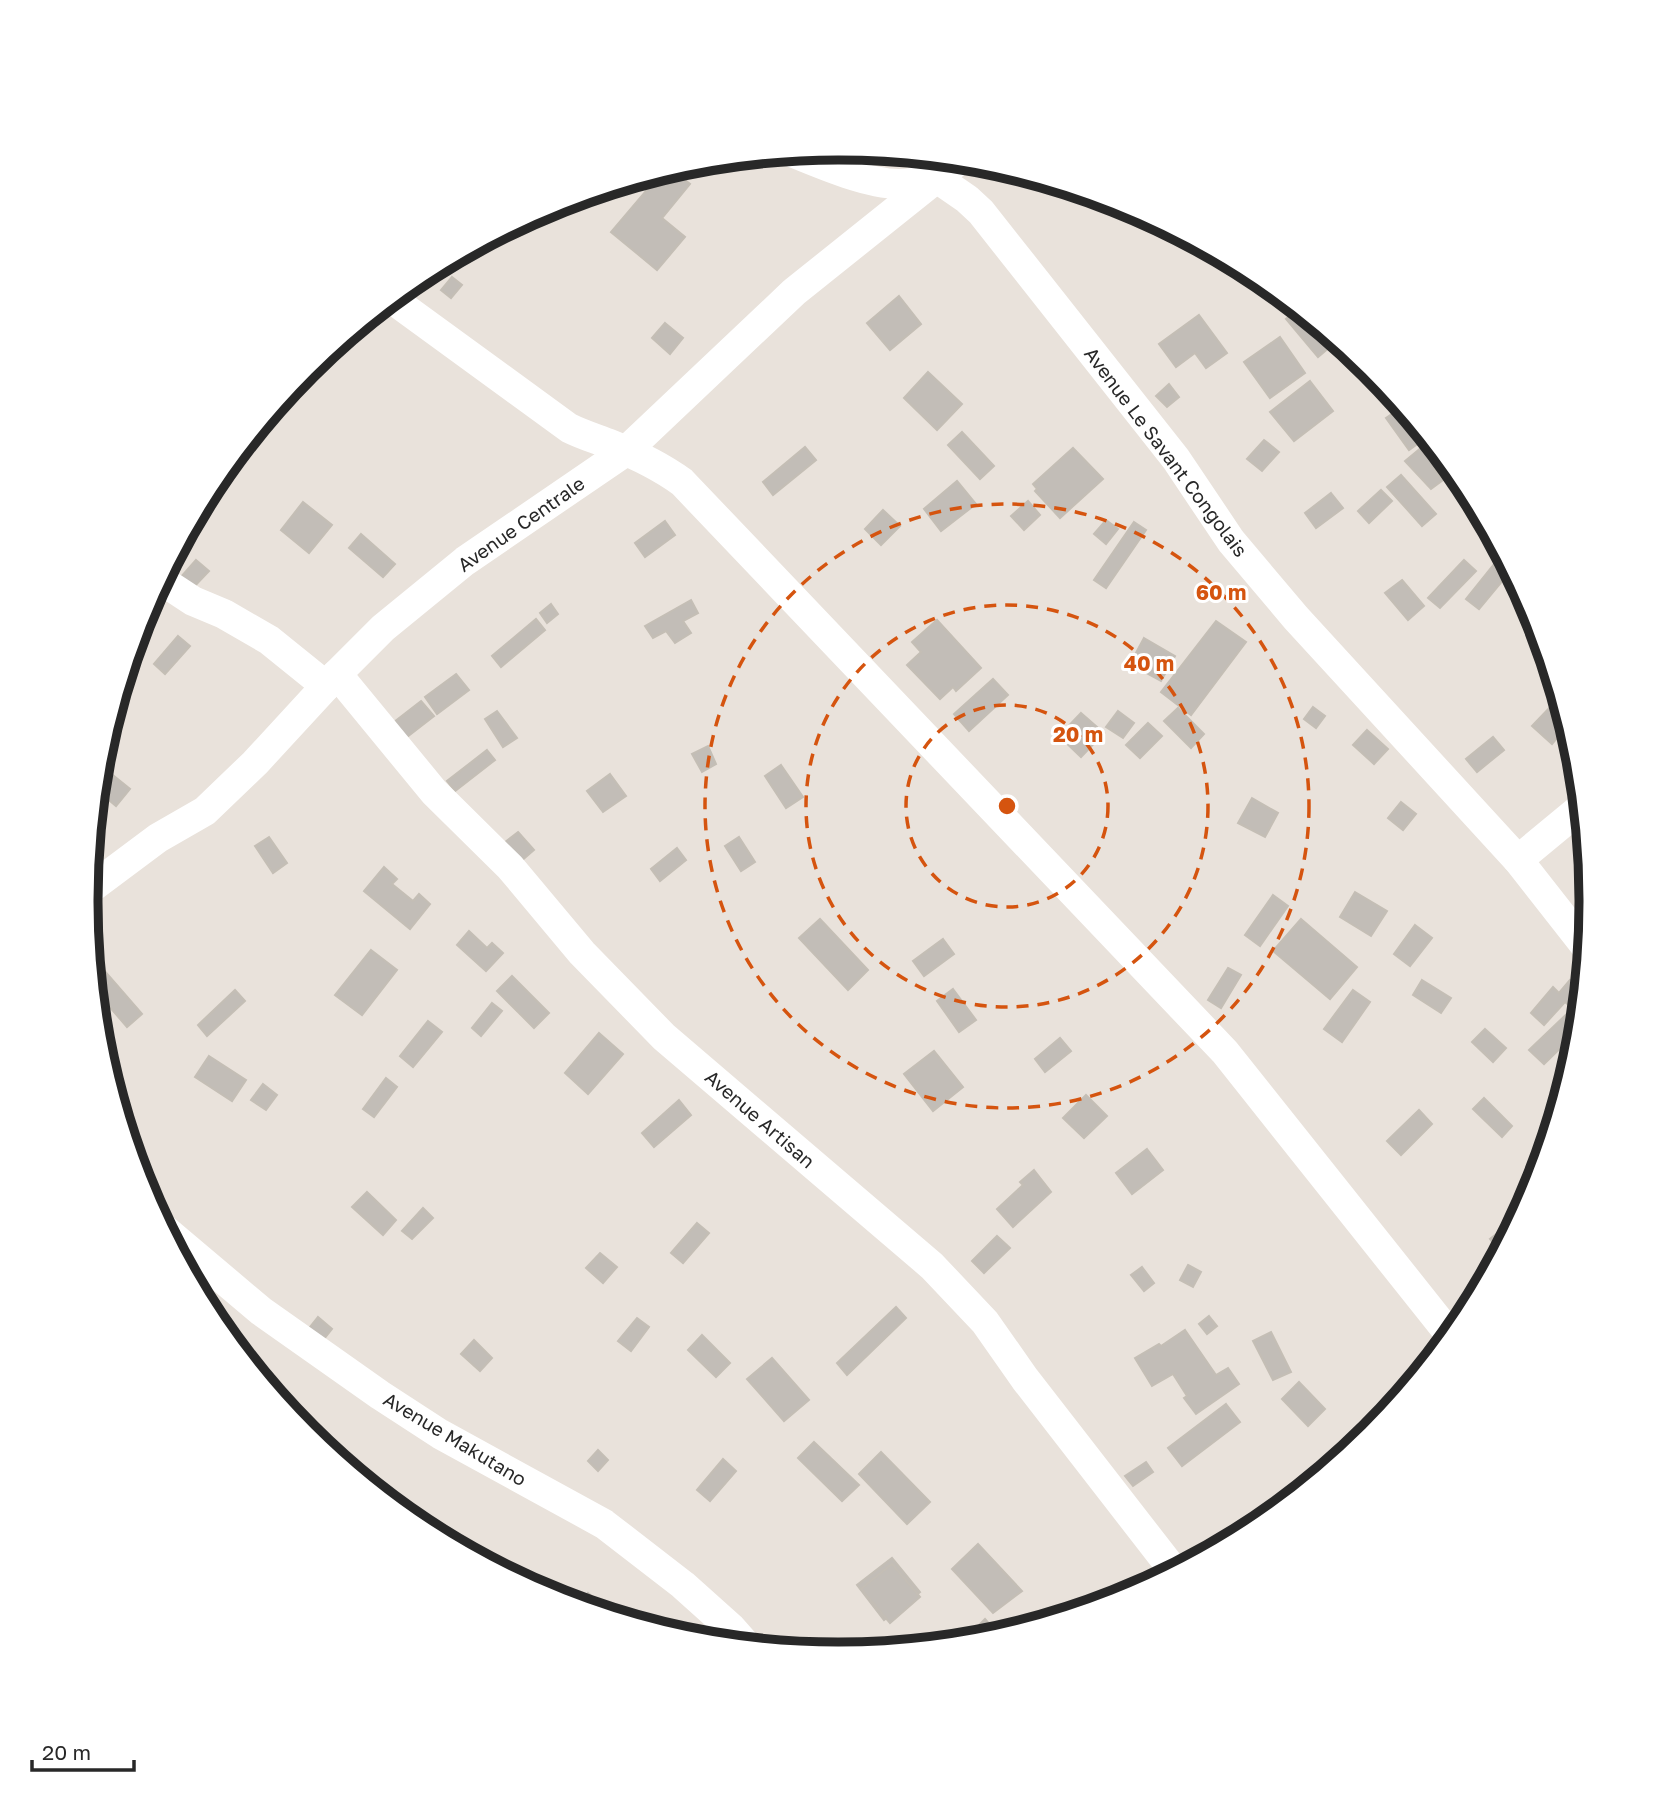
<svg xmlns="http://www.w3.org/2000/svg" width="1677" height="1802" font-family="'Golos Text',sans-serif">
	<style>
		.building { fill: #c2bdb7; stroke: #c4beb5; stroke-width: 2 }
		.lines { fill: none; stroke-linecap: round; stroke-linejoin: round }
		.street { stroke: #fff; stroke-width: 30 }
		.ring { fill: none; stroke: #d5540f; stroke-width: 3.5; stroke-dasharray: 12 9 }
		.labels { text-anchor: middle; stroke-width: 6; stroke-linejoin: round; paint-order: stroke }
		.street-label { font-size: 19px; fill: #282828; stroke: #fff }
		.rim { fill: none; stroke: #282828; stroke-width: 9 }
		.centre { fill: #d5540f; stroke: #fff; stroke-width: 3.5 }
		.ring-label { font-size: 21px; text-anchor: middle; font-weight: bold; fill: #d5540f; stroke: #fff; stroke-width: 6; stroke-linejoin: round; paint-order: stroke }
	</style>
	<rect width="100%" height="100%" fill="#e9e2db"/>
	<g class="building">
		<polygon points="671,169 690,184 662,218 685,237 657,270 611,232 662,172"/>
		<polygon points="452,277 462,285 451,298 441,290"/>
		<polygon points="899,296 921,324 890,350 867,323"/>
		<polygon points="1299,309 1337,341 1318,357 1286,319"/>
		<polygon points="1199,315 1227,353 1206,368 1195,353 1176,367 1159,344"/>
		<polygon points="665,323 683,338 670,354 652,338"/>
		<polygon points="1280,337 1305,373 1270,398 1244,362"/>
		<polygon points="928,372 962,404 937,430 904,398"/>
		<polygon points="1310,381 1333,411 1294,441 1270,412"/>
		<polygon points="1169,384 1179,397 1167,407 1156,396"/>
		<polygon points="1402,407 1427,437 1409,450 1386,418"/>
		<polygon points="962,432 994,466 980,479 948,445"/>
		<polygon points="1264,440 1279,452 1262,471 1247,459"/>
		<polygon points="1427,443 1442,462 1434,468 1443,480 1431,489 1405,461"/>
		<polygon points="805,447 816,460 773,495 763,482"/>
		<polygon points="1073,448 1103,479 1060,518 1035,491 1037,489 1033,484"/>
		<polygon points="1401,475 1436,514 1422,526 1387,487"/>
		<polygon points="957,481 976,504 941,531 924,509"/>
		<polygon points="1381,490 1392,501 1369,523 1358,511"/>
		<polygon points="1331,493 1343,508 1316,528 1305,513"/>
		<polygon points="1028,501 1040,515 1024,530 1011,516"/>
		<polygon points="303,502 332,525 309,553 281,530"/>
		<polygon points="883,510 900,526 881,545 865,529"/>
		<polygon points="1106,520 1118,529 1106,544 1094,534"/>
		<polygon points="665,521 675,535 645,557 635,543"/>
		<polygon points="1134,522 1146,530 1106,588 1094,580"/>
		<polygon points="361,534 395,564 383,577 349,548"/>
		<polygon points="196,560 209,571 192,589 179,579"/>
		<polygon points="1464,560 1476,571 1440,608 1428,598"/>
		<polygon points="1495,563 1508,574 1479,609 1466,599"/>
		<polygon points="1402,580 1424,606 1408,620 1385,593"/>
		<polygon points="691,600 698,613 683,621 691,633 675,643 666,631 653,638 645,626"/>
		<polygon points="551,604 558,614 547,623 540,613"/>
		<polygon points="536,619 545,630 501,667 492,656"/>
		<polygon points="937,620 981,668 956,691 953,687 940,699 907,665 921,652 912,642"/>
		<polygon points="1216,621 1246,642 1191,715 1161,692"/>
		<polygon points="178,636 190,646 165,674 154,664"/>
		<polygon points="1144,638 1175,656 1161,681 1130,664"/>
		<polygon points="456,674 469,690 437,714 425,697"/>
		<polygon points="993,679 1008,695 969,731 954,714"/>
		<polygon points="1557,700 1562,705 1568,725 1552,744 1532,726"/>
		<polygon points="421,701 434,716 402,741 389,726"/>
		<polygon points="1313,707 1325,716 1316,728 1304,719"/>
		<polygon points="1178,708 1204,734 1191,748 1164,721"/>
		<polygon points="497,711 517,738 503,747 485,719"/>
		<polygon points="1118,711 1134,723 1123,738 1106,727"/>
		<polygon points="1081,713 1104,733 1081,757 1059,736"/>
		<polygon points="1148,723 1162,736 1140,758 1126,745"/>
		<polygon points="1367,730 1388,749 1374,764 1353,745"/>
		<polygon points="1493,737 1504,750 1477,772 1466,759"/>
		<polygon points="708,746 716,764 702,772 692,754"/>
		<polygon points="487,750 495,760 455,791 447,781"/>
		<polygon points="781,765 803,797 786,808 765,776"/>
		<polygon points="109,772 130,789 116,806 97,790 97,786"/>
		<polygon points="610,774 626,796 603,812 587,791"/>
		<polygon points="1252,798 1278,813 1265,837 1238,823"/>
		<polygon points="1401,802 1416,814 1403,830 1388,818"/>
		<polygon points="518,832 534,850 520,862 504,843"/>
		<polygon points="269,837 287,863 273,873 255,846"/>
		<polygon points="739,837 755,862 741,871 725,846"/>
		<polygon points="677,848 686,860 660,881 651,869"/>
		<polygon points="384,867 397,879 392,884 413,901 419,894 430,904 410,929 364,891"/>
		<polygon points="1355,892 1387,911 1371,936 1340,917"/>
		<polygon points="1273,895 1288,906 1260,946 1245,935"/>
		<polygon points="820,919 868,970 848,990 799,938"/>
		<polygon points="1301,919 1357,967 1330,999 1273,951"/>
		<polygon points="1415,925 1432,938 1410,966 1394,954"/>
		<polygon points="469,931 487,948 492,943 503,953 486,971 457,945"/>
		<polygon points="943,939 954,954 924,976 913,961"/>
		<polygon points="371,950 397,970 362,1015 335,995"/>
		<polygon points="102,968 142,1014 127,1027 95,990 93,975"/>
		<polygon points="1228,968 1241,975 1221,1008 1208,1000"/>
		<polygon points="512,976 549,1013 534,1028 497,991"/>
		<polygon points="1422,980 1451,998 1441,1013 1413,995"/>
		<polygon points="1570,980 1582,990 1582,993 1571,1007 1565,1002 1544,1025 1531,1013 1553,987 1559,993"/>
		<polygon points="953,989 976,1020 959,1032 937,1001"/>
		<polygon points="235,990 245,1001 207,1036 198,1025"/>
		<polygon points="1353,990 1370,1002 1342,1042 1324,1029"/>
		<polygon points="492,1003 502,1011 481,1036 472,1028"/>
		<polygon points="1573,1008 1580,1016 1578,1031 1544,1064 1529,1050"/>
		<polygon points="428,1021 442,1032 413,1067 400,1056"/>
		<polygon points="1485,1029 1506,1048 1493,1062 1472,1042"/>
		<polygon points="599,1033 623,1054 588,1094 565,1073"/>
		<polygon points="1060,1038 1071,1051 1045,1072 1035,1059"/>
		<polygon points="934,1051 963,1087 933,1111 904,1074"/>
		<polygon points="209,1056 246,1080 232,1101 195,1077"/>
		<polygon points="386,1078 397,1087 374,1117 363,1109"/>
		<polygon points="263,1084 277,1095 266,1110 251,1100"/>
		<polygon points="1086,1095 1107,1116 1084,1138 1063,1118"/>
		<polygon points="1484,1098 1512,1126 1502,1137 1473,1109"/>
		<polygon points="679,1100 691,1115 654,1147 642,1133"/>
		<polygon points="1419,1110 1432,1124 1401,1155 1387,1141"/>
		<polygon points="1147,1149 1163,1170 1132,1194 1116,1173"/>
		<polygon points="1034,1170 1051,1192 1013,1227 997,1209 1023,1185 1020,1182"/>
		<polygon points="367,1192 396,1220 383,1235 352,1207"/>
		<polygon points="423,1208 433,1218 412,1239 402,1231"/>
		<polygon points="1513,1221 1516,1224 1500,1252 1490,1239"/>
		<polygon points="697,1223 709,1233 683,1263 671,1253"/>
		<polygon points="997,1236 1010,1248 984,1273 972,1261"/>
		<polygon points="600,1253 617,1267 603,1283 586,1268"/>
		<polygon points="1188,1265 1201,1272 1193,1287 1180,1280"/>
		<polygon points="1142,1267 1154,1283 1144,1291 1131,1275"/>
		<polygon points="896,1307 906,1318 847,1375 837,1363"/>
		<polygon points="1209,1316 1217,1326 1207,1334 1199,1324"/>
		<polygon points="318,1317 332,1329 316,1349 302,1337"/>
		<polygon points="637,1318 649,1327 631,1351 618,1341"/>
		<polygon points="1185,1330 1216,1375 1228,1368 1239,1384 1196,1414 1184,1398 1187,1396 1173,1374 1152,1386 1135,1358 1159,1344 1161,1346"/>
		<polygon points="1271,1332 1291,1372 1273,1380 1253,1341"/>
		<polygon points="702,1335 730,1363 716,1377 688,1350"/>
		<polygon points="474,1340 492,1358 480,1371 461,1354"/>
		<polygon points="772,1358 809,1400 784,1421 747,1379"/>
		<polygon points="1299,1382 1325,1409 1308,1426 1282,1399"/>
		<polygon points="1226,1404 1240,1422 1182,1466 1168,1448"/>
		<polygon points="814,1442 859,1485 842,1501 798,1458"/>
		<polygon points="598,1450 608,1460 598,1471 588,1461"/>
		<polygon points="881,1452 930,1502 907,1524 859,1474"/>
		<polygon points="723,1459 736,1471 710,1501 697,1490"/>
		<polygon points="1146,1462 1153,1472 1133,1486 1125,1476"/>
		<polygon points="978,1544 1022,1591 993,1613 952,1569"/>
		<polygon points="892,1558 920,1592 884,1620 857,1585"/>
		<polygon points="892,1564 920,1597 890,1623 861,1589"/>
		<polygon points="588,1593 616,1616 578,1605"/>
		<polygon points="985,1619 997,1633 993,1637 977,1640 971,1633"/>
	</g>
	<g class="lines">
		<g class="street">
			<path d="M 794,153 C 823,165 868,184 899,184 C 912,184 925,181 938,179 L 967,199 L 981,212 L 1176,459 L 1231,541 L 1296,618 L 1518,860 L 1587,948"/>
			<path d="M 392,299 L 569,428 C 583,435 597,439 612,445 C 637,455 660,466 682,482 L 1225,1052 L 1451,1336"/>
			<polyline points="161,580 193,601 224,614 269,640 326,686"/>
			<polyline points="337,674 434,792 510,867 582,953 664,1037 932,1266 985,1322 1025,1379 1174,1571"/>
			<polyline points="1518,860 1582,807"/>
			<polyline points="87,891 158,838 205,811 255,763 337,674 383,628 465,561 626,451 794,292 959,160"/>
			<polyline points="165,1230 261,1311 380,1395 440,1434 604,1524 683,1585 731,1628 746,1645"/>
		</g>
	</g>
	<g class="ring">
		<circle cx="1007" cy="806" r="101"/>
		<circle cx="1007" cy="806" r="201"/>
		<circle cx="1007" cy="806" r="302"/>
	</g>
	<g class="labels">
		<g class="street-label">
			<text transform="translate(1166 452) rotate(53)" y="7">Avenue Le Savant Congolais</text>
			<text transform="translate(521 524) rotate(-35)" y="7">Avenue Centrale</text>
			<text transform="translate(760 1119) rotate(41)" y="7">Avenue Artisan</text>
			<text transform="translate(455 1439) rotate(31)" y="7">Avenue Makutano</text>
		</g>
	</g>
	<path d="M0 0H1677V1802H0ZM838 160H839A740 740 0 0 1 1579 900V902A740 740 0 0 1 839 1642H838A740 740 0 0 1 98 902V900A740 740 0 0 1 838 160Z" fill="#fff" fill-rule="evenodd"/>
	<path class="rim" d="M838 160H839A740 740 0 0 1 1579 900V902A740 740 0 0 1 839 1642H838A740 740 0 0 1 98 902V900A740 740 0 0 1 838 160Z"/>
	<circle cx="1007" cy="806" r="10" class="centre"/>
	<g class="ring-label">
		<text x="1221" y="600">60 m</text>
		<text x="1149" y="671">40 m</text>
		<text x="1078" y="742">20 m</text>
	</g>
	<path d="M32 1760v10h102v-10" fill="none" stroke="#282828" stroke-width="3.5"/>
	<text x="42" y="1760" font-size="21" fill="#282828" stroke="#ffffff" stroke-width="5" paint-order="stroke">20 m</text>
</svg>
